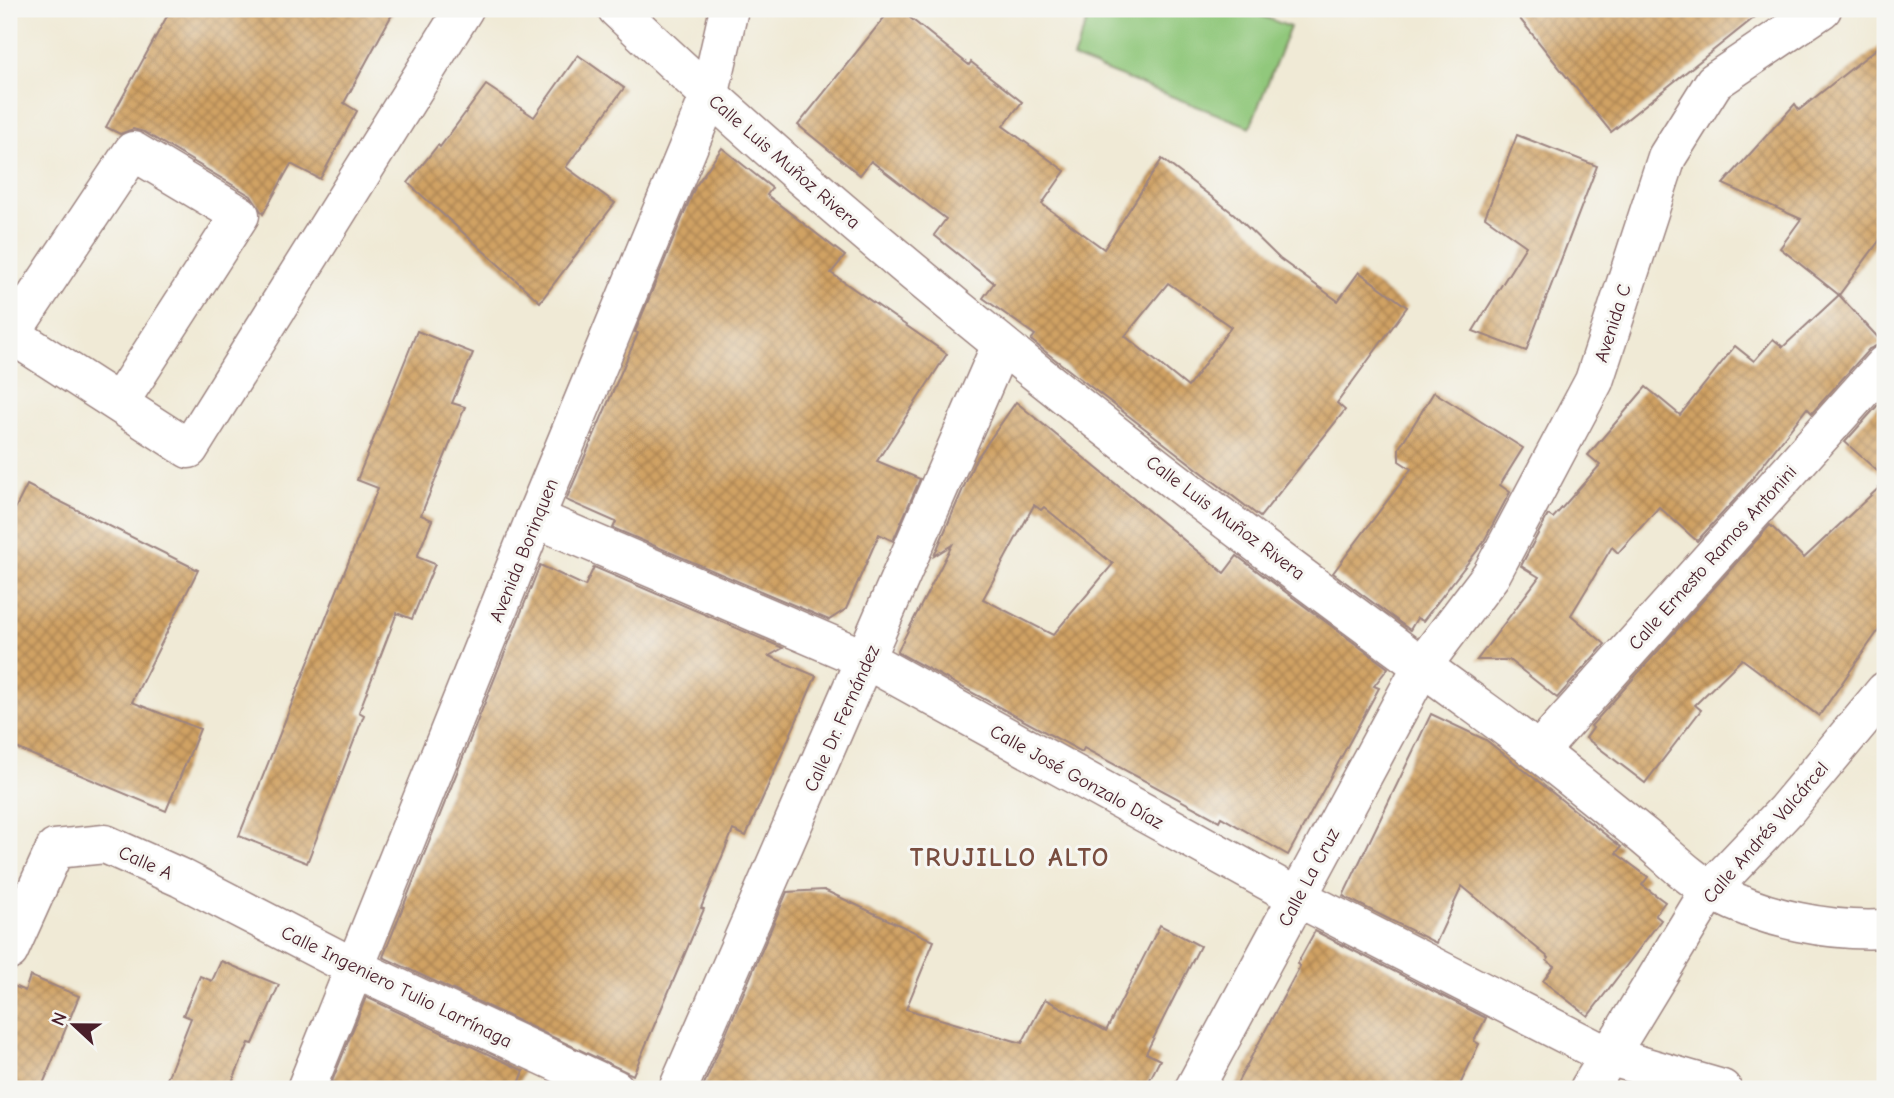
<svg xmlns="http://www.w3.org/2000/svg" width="1894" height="1098" font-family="'Comic Neue',sans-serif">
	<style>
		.pitch { fill: #91c87b; stroke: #6e7453; stroke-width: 2 }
		.building { fill: url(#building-cross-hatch); fill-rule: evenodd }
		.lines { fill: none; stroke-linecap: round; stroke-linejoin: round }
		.minor-casing { stroke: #9d8480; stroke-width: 41 }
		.minor { stroke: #fff; stroke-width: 38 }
		.labels { text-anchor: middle; stroke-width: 6; stroke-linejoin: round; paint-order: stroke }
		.street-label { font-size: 19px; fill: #4a1f2b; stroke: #f6f6f2 }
		.district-label { font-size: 26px; font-weight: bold; letter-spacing: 2px; fill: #794d3f; stroke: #f6f6f2 }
	</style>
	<defs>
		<pattern id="building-cross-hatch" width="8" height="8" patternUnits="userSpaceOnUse" patternTransform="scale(1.75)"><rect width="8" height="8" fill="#d0a263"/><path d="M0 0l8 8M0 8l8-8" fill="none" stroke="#ab8352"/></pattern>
	</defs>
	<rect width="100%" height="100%" fill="#f6f6f2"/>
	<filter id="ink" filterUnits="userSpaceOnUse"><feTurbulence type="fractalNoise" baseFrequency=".0143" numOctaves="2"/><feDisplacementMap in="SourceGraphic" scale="14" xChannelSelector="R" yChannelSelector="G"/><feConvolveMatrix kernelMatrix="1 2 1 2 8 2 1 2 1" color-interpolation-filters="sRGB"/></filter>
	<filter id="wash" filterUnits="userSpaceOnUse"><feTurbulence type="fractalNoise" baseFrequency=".00686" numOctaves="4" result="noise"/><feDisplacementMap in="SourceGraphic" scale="28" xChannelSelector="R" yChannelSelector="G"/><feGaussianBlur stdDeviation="1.57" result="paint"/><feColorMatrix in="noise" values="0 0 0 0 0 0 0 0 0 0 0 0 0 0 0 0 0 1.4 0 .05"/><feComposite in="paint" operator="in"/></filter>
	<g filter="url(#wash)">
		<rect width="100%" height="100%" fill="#f0ead6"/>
		<polygon class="pitch" points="1092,9 1244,9 1290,27 1250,127 1073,58"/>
		<g id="blocks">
			<g class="building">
				<polygon points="171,9 395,9 344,103 357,111 320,179 291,164 263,214 251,196 144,132 133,129 120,134 106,127"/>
				<path d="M 891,9 L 899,9 L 969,65 L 971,62 L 1022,102 L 1003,126 L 1065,171 L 1042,204 L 1104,249 L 1162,159 L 1234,214 L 1280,259 L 1338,301 L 1359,272 L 1407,307 L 1337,403 L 1345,410 L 1260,517 L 1052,357 L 1031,340 L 1035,335 L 983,298 L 994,283 L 934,235 L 946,219 L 871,161 L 860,175 L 798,125 ZM 1168,283 L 1231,327 L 1188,387 L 1125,336 Z"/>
				<polygon points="1512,9 1765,9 1611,132"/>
				<polygon points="1885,42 1885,233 1839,295 1780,248 1801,219 1723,184 1795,104 1799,110"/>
				<polygon points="578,55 624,88 566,167 615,203 540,302 408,183 438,145 440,147 486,85 534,117"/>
				<polygon points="1517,135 1597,166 1526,351 1473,331 1526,246 1485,217"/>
				<polygon points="722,148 772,188 767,195 845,256 831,273 947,354 877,461 920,479 893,541 879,534 846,609 829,620 613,528 616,522 566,500 638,333 635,332 695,187"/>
				<polygon points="1839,295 1883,343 1869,349 1812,413 1807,408 1741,493 1697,541 1659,507 1618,553 1612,547 1571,615 1605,644 1557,698 1509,660 1477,660 1539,577 1521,566 1548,515 1553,518 1600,465 1588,455 1646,387 1680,415 1735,346 1754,361 1773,339 1783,347"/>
				<polygon points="417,331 473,353 452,403 465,407 421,515 432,520 417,557 435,564 412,619 397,613 359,712 364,715 307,863 239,836 378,488 357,480"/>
				<polygon points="1434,392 1523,448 1500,485 1510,492 1483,543 1423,621 1417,618 1410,630 1333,573 1411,469 1399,461 1399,448"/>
				<polygon points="1885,397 1885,478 1845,442"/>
				<path d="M 1016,402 L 1224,573 L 1237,556 L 1388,668 L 1374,686 L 1379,688 L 1288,855 L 1221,817 L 1219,821 L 1084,748 L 1082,752 L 897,652 L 952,545 L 934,556 L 975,461 ZM 1034,505 L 1041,510 L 1044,507 L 1113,564 L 1053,635 L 983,599 Z"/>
				<polygon points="1885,482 1885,621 1819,716 1742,659 1695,705 1701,710 1645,783 1586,738 1593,728 1591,726 1770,525 1804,558"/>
				<polygon points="27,485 198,570 132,702 200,729 166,811 9,745 9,521"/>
				<polygon points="540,565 585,586 594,567 783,648 769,656 816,676 746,836 733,830 701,908 704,909 633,1075 383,957"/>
				<polygon points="1431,714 1486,740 1621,847 1616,853 1648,877 1642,885 1665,902 1655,915 1661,920 1588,1016 1543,981 1554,966 1547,961 1549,958 1462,886 1436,943 1343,896"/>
				<polygon points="824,890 934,941 906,1009 1022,1043 1045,999 1106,1031 1160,925 1200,946 1146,1053 1160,1060 1145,1089 702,1089 787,892"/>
				<polygon points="1315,931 1486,1018 1474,1041 1479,1044 1458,1089 1234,1089 1300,966 1297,964"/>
				<polygon points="221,961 279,985 253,1044 249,1043 229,1089 163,1089 191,1018 183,1015 200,976 212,981"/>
				<polygon points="30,976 79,996 41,1089 9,1089 9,984 25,991"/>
				<polygon points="366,997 524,1071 517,1089 329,1089"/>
			</g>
		</g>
	</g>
	<g filter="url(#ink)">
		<use href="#blocks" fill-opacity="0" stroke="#9d8480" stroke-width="2"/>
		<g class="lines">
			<g class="minor-casing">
				<g id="minor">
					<path d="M 617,9 C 886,265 1183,493 1484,711 C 1538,750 1589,792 1641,834 C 1665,853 1689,879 1716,893 C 1765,919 1830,932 1885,929"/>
					<polyline points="119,403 240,215 133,151 11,334 189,449 464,9"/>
					<polyline points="535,518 867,660 1297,897 1608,1056 1722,1089"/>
					<polyline points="1539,751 1885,364"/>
					<polyline points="9,951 55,849 105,844 181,878 355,968 615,1089"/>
					<polyline points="306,1089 535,518 709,97 729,9"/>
					<path d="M 678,1089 C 784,840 895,594 1001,345"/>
					<polyline points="1194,1089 1422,666 1491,575 1594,381 1667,157 1714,82 1822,9"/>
					<polyline points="1589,1089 1710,890 1786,810 1885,691"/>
				</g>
			</g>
			<use href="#minor" class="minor"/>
		</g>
	</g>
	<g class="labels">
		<g class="street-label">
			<text transform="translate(785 161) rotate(41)" y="7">Calle Luis Muñoz Rivera</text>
			<text transform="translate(1612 323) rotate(-72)" y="7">Avenida C</text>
			<text transform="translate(1226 517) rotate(37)" y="7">Calle Luis Muñoz Rivera</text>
			<text transform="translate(523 550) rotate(-68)" y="7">Avenida Borinquen</text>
			<text transform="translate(1712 557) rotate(-48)" y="7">Calle Ernesto Ramos Antonini</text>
			<text transform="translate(841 718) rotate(-66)" y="7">Calle Dr. Fernández</text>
			<text transform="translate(1077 776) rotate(29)" y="7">Calle José Gonzalo Díaz</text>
			<text transform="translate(1765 832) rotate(-49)" y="7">Calle Andrés Valcárcel</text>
			<text transform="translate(146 862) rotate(24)" y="7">Calle A</text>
			<text transform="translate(1308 877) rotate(-62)" y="7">Calle La Cruz</text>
			<text transform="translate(397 986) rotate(26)" y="7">Calle Ingeniero Tulio Larrínaga</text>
		</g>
		<g class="district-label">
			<text x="1010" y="866">TRUJILLO ALTO</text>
		</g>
	</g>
	<rect width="1894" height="1098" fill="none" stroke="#f6f6f2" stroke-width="35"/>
	<g transform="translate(74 1025) rotate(292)" stroke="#f6f6f2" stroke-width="5" paint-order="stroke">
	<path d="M0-5L12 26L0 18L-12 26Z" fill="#4a1f2b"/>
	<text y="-10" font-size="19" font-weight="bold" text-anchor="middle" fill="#4a1f2b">N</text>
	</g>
</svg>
